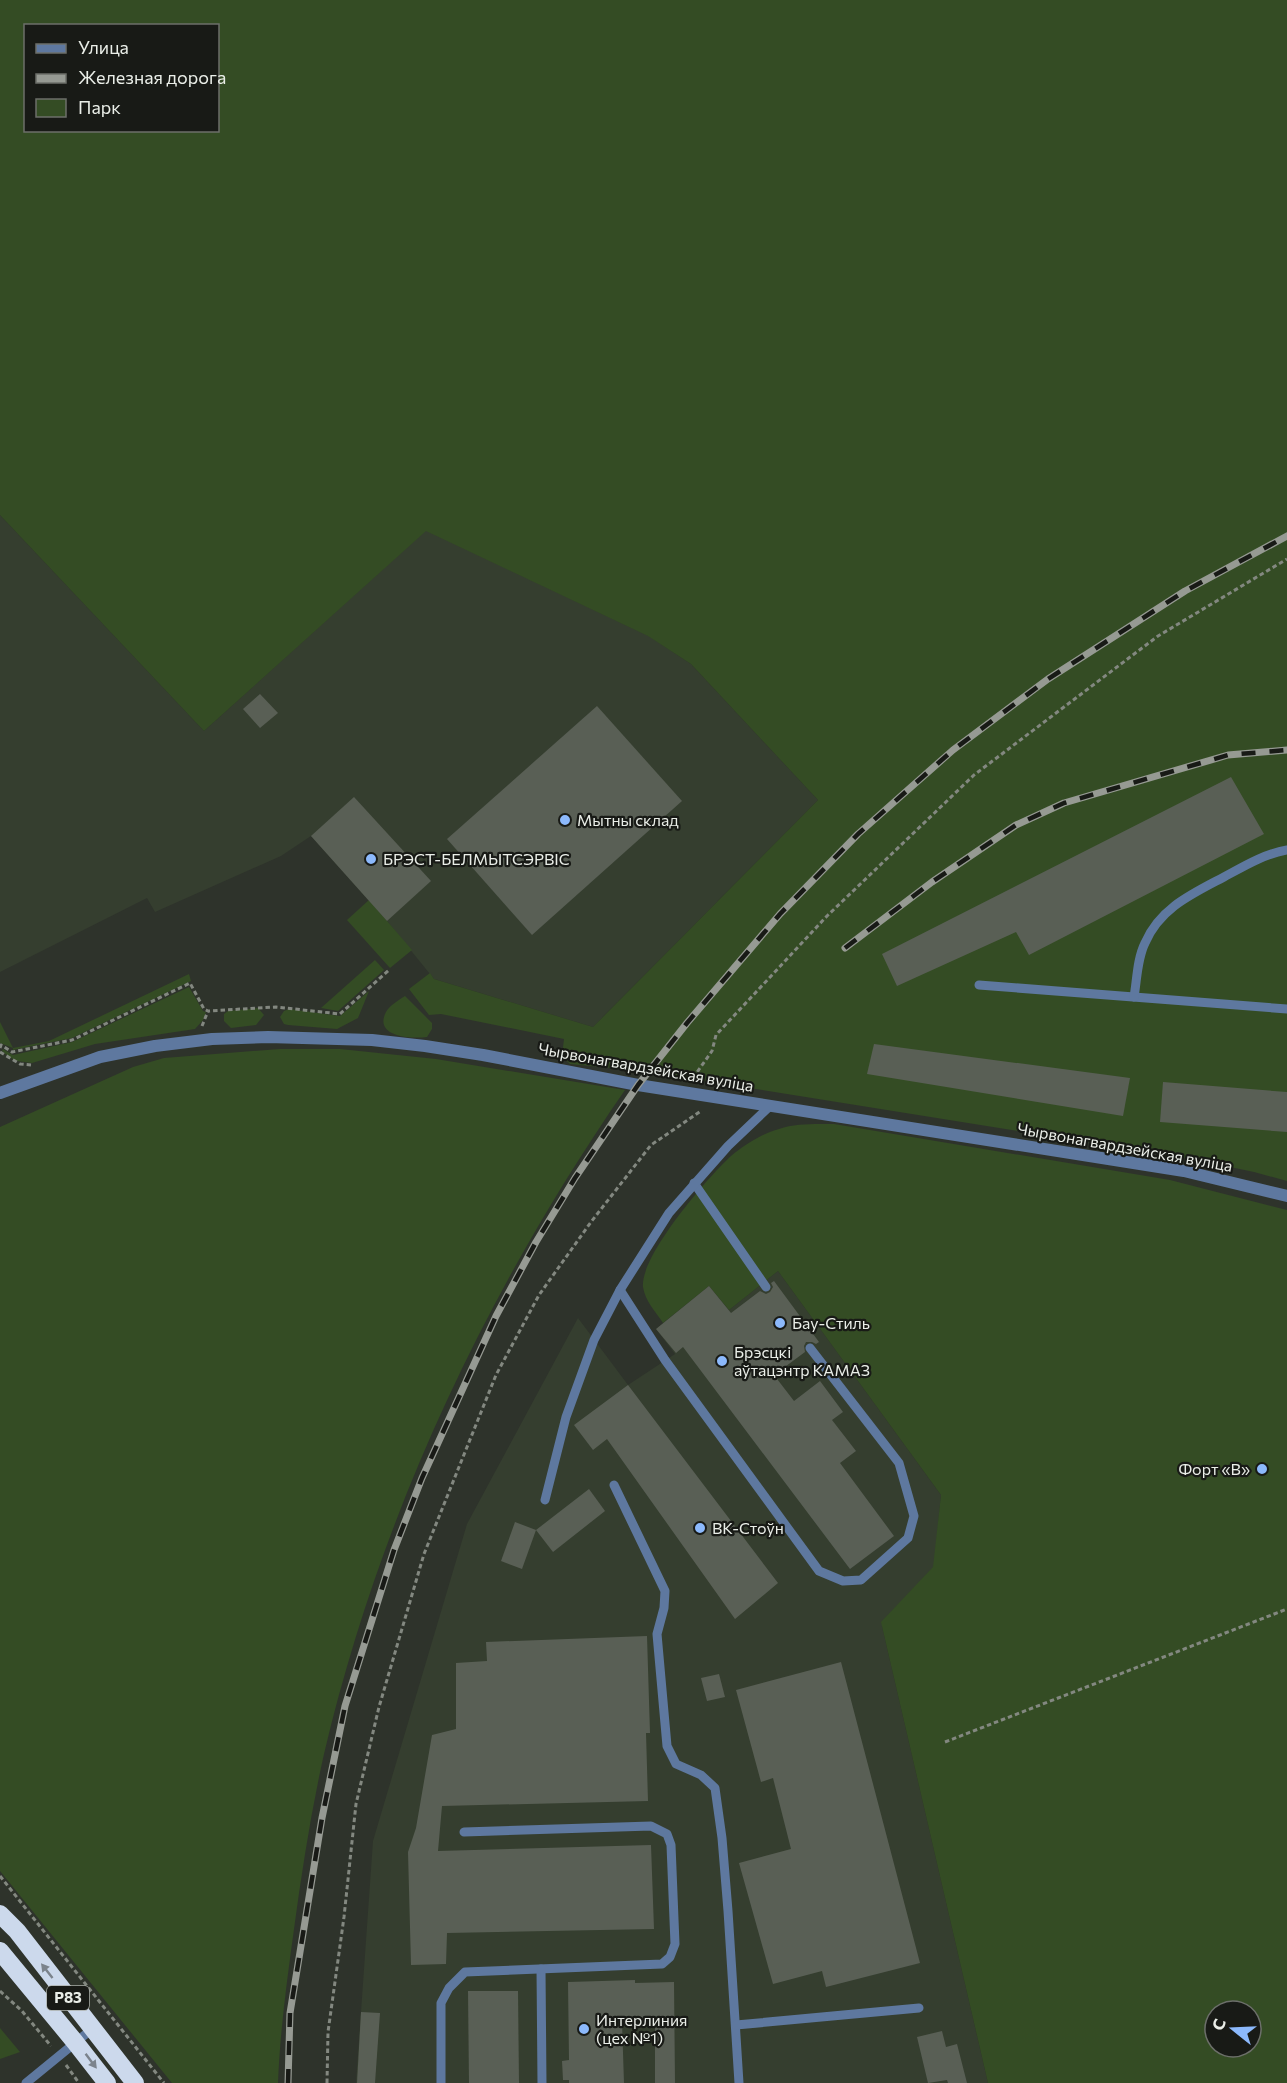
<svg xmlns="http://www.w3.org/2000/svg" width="1287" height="2083" font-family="Commissioner,sans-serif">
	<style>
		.built { fill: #353e2f }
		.green { fill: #344c24; fill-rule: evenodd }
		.building { fill: #595f55 }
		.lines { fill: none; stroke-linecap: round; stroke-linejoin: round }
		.path { stroke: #838880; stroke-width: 3; stroke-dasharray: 4.5 3; stroke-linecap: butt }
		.lane { stroke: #5e789f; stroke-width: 9 }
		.street { stroke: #5e789f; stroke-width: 12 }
		.highway { stroke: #ccd9ec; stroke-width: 18 }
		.rail-casing { stroke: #969a93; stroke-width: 7 }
		.rail { stroke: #181a16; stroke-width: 4.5; stroke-dasharray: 14; stroke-linecap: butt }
		.oneway { fill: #7b838c }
		.poi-dot { fill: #8cb9fc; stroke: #181a16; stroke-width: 2 }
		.labels { text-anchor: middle; stroke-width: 4.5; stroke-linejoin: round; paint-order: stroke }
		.shield { fill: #181a16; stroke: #abaea9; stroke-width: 1.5 }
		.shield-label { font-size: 15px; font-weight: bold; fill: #eaeee8 }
		.poi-label { font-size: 16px; fill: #eaeee8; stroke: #181a16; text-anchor: start }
		.street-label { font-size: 16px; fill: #eaeee8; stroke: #181a16 }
	</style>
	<rect width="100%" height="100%" fill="#2e332b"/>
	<g class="built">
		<polygon points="0,515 204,731 426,530 649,636 691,664 818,800 593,1027 434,979 387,921 311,836 281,856 155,912 147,898 0,972"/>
		<polygon points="778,1271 941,1495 934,1567 882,1626 988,2083 356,2083 373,1841 467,1524 578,1318 628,1385 675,1354 656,1329 709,1286 729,1310"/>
	</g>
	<g class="green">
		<path d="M 0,0 L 1287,0 L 1287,1181 L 1254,1172 L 1187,1158 L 643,1071 L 570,1064 L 562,1056 L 564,1039 L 441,1014 L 429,1015 L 409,989 L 430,973 L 434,979 L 593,1027 L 818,800 L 691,664 L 648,636 L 426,531 L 204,731 L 0,515 ZM 26,26 L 218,26 L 218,130 L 26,130 Z"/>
		<polygon points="369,900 412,950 390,968 347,920"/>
		<polygon points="375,960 384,970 338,1011 321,1008"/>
		<polygon points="189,974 191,981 72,1038 13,1050 13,1048 0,1043 0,1022 13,1048 49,1041"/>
		<polygon points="189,987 203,1011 206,1012 203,1020 195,1029 95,1044 32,1063 17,1061 9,1057 2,1051 3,1049 13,1055 72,1042"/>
		<polygon points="369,991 358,1018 337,1029 288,1025 284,1024 280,1017 284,1011 289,1009 340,1016"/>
		<path d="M 405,996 L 432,1023 L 432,1029 L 427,1037 C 412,1039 373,1037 386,1012 C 389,1006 399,1000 405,996 Z"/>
		<polygon points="258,1008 264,1015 256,1025 231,1028 224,1021 224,1014 228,1011"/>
		<path d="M 280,1049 L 340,1049 L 436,1059 L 625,1090 C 486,1291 380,1516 324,1754 C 311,1812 302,1870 294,1929 C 287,1980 280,2031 278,2083 L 172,2083 L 0,1871 L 0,1127 L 133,1067 L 164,1058 Z"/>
		<path d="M 834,1124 L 1170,1180 L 1287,1210 L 1287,2083 L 988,2083 L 881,1622 L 933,1567 L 941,1495 L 778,1271 L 729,1310 L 709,1286 L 663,1323 C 656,1312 645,1301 643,1287 C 640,1256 708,1177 731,1156 C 744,1145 763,1133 779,1129 C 796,1123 816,1124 834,1124 ZM 1215,2011 L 1251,2011 L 1251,2047 L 1215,2047 Z"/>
		<polygon points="0,2028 20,2052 0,2059"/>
	</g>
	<g class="building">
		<polygon points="260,694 278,713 260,728 243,709"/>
		<polygon points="597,706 682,801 532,935 447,839"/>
		<polygon points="1231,777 1264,834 1029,955 1016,932 897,986 882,954"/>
		<polygon points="354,797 431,881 387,921 311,836"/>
		<polygon points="874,1044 1130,1078 1123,1116 867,1074"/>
		<polygon points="1163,1082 1287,1092 1287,1132 1160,1122"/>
		<polygon points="774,1281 819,1342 816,1344 812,1342 806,1342 804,1346 805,1352 774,1375 794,1401 820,1381 843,1412 832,1420 856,1451 840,1463 894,1536 850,1569 683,1347 676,1353 656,1329 709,1286 731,1313 760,1291 766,1294 770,1292 773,1287 771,1283"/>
		<polygon points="628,1385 778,1583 735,1619 607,1439 593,1450 574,1425"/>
		<polygon points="589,1489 605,1511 553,1552 536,1530"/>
		<polygon points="515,1522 536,1530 522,1569 501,1561"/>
		<polygon points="647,1636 650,1733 646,1733 648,1801 442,1806 438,1851 651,1845 654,1929 447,1933 446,1964 411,1965 408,1852 416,1828 432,1735 456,1729 456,1663 487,1661 486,1642"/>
		<polygon points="841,1662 920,1963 826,1987 822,1971 773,1984 739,1863 791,1849 773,1778 761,1782 736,1690"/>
		<polygon points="719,1674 725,1697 707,1701 701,1678"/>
		<polygon points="635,1980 635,1983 674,1982 675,2083 655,2083 655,2021 622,2022 624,2083 569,2083 569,2080 563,2080 562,2061 569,2060 568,1982"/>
		<polygon points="468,1991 518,1991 519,2083 469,2083"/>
		<polygon points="361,2012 380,2013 375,2083 357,2083"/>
		<polygon points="942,2031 946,2047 957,2044 967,2083 948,2083 947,2080 928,2083 917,2037"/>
	</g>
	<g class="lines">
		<g class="path">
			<polyline points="202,1026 208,1011"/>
			<polyline points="0,1048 1,1045 12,1052 72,1040 190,983 204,1009 208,1011 276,1007 340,1014 389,970"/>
			<polyline points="0,1052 20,1064 31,1065"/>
			<polyline points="693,1078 712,1051 716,1035 827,916 974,775 1158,636 1287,559"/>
			<polyline points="945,1742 1287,1609"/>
			<polyline points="0,1876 164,2083"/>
			<polyline points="0,1991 22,2011 51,2046"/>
			<polyline points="66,2065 79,2083"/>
			<polyline points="327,2083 328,2032 344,1917 356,1804 379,1707 424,1554 496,1375 539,1295 591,1222 651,1145 701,1111"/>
		</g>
		<g class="lane">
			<polyline points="979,985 1287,1009"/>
			<path d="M 1134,997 C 1137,980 1137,959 1145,943 C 1160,908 1192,894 1224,877 C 1244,866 1264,854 1287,850"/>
			<polyline points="694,1183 766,1287"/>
			<polyline points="620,1290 665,1360 819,1571 843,1581 861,1580 908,1538 914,1516 899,1463 810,1348"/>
			<polyline points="614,1485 665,1591 664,1608 657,1634 667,1746 676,1764 701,1775 715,1788 722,1838 728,1911 739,2083"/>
			<polyline points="545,1500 566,1417 594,1340 620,1290 669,1213 728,1146 770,1106"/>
			<polyline points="541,1969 542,2083"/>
			<polyline points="736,2025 919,2008"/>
			<polyline points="26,2083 92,2029"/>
			<polyline points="441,2083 441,2003 449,1988 465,1972 662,1964 670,1957 675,1944 671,1845 667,1834 651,1826 464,1832"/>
		</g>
		<polyline class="street" points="0,1093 100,1057 155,1046 212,1039 268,1037 372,1040 425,1046 483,1055 638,1085 1184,1171 1287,1196"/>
		<g class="highway">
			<polyline points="0,1914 17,1931 135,2083"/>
			<polyline points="0,1951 75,2042 107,2083"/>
		</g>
		<g class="rail-casing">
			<g id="rail">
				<polyline points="845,948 932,882 1016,825 1064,803 1228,755 1287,750"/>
				<polyline points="288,2083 290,2013 322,1818 345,1706 394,1550 422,1478 496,1316 536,1242 575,1178 638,1085 687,1023 780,914 858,834 953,750 1048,679 1185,591 1287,536"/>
			</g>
		</g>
		<use href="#rail" class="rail"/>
	</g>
	<defs><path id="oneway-solid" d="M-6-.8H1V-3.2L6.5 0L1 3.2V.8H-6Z" transform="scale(1.5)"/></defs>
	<g class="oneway">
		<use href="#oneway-solid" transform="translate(47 1971) rotate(-128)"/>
		<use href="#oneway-solid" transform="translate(91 2061) rotate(53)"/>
	</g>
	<g class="poi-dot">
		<circle cx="565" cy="820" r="6"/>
		<circle cx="371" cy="859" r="6"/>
		<circle cx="780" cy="1323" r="6"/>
		<circle cx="722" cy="1361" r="6"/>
		<circle cx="1262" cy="1469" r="6"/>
		<circle cx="700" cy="1528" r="6"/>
		<circle cx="584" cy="2029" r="6"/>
	</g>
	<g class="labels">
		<rect class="shield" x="47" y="1986" width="42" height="24" rx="4.5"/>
		<g class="shield-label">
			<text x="68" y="2003">Р83</text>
		</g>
		<g class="poi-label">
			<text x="577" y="826">Мытны склад</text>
			<text x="383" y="865">БРЭСТ-БЕЛМЫТСЭРВІС</text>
			<text x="792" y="1329">Бау-Стиль</text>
			<text x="734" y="1358">Брэсцкі<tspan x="734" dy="18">аўтацэнтр КАМАЗ</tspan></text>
			<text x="1250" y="1475" text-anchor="end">Форт «В»</text>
			<text x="712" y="1534">ВК-Стоўн</text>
			<text x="596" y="2026">Интерлиния<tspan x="596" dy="18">(цех №1)</tspan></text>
		</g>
		<g class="street-label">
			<text transform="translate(646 1067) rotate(10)" y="6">Чырвонагвардзейская вуліца</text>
			<text transform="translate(1125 1147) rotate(10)" y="6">Чырвонагвардзейская вуліца</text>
		</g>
	</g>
	<rect x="24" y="24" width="195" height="108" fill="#181a16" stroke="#6c6f6a" stroke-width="1.5"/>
	<rect x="36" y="44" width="30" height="9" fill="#5e789f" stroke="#6c6f6a" stroke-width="1.5"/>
	<text x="78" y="54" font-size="18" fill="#eaeee8">Улица</text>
	<rect x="36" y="74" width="30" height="9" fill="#969a93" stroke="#6c6f6a" stroke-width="1.5"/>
	<text x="78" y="84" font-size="18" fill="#eaeee8">Железная дорога</text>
	<rect x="36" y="99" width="30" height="18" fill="#344c24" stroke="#6c6f6a" stroke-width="1.5"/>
	<text x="78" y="114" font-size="18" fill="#eaeee8">Парк</text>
	<g transform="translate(1233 2029) rotate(288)"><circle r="28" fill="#181a16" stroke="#6c6f6a" stroke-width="1.5"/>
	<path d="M0-4.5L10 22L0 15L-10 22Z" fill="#8cb9fc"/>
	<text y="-9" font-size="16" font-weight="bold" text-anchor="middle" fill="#eaeee8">С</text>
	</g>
</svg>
